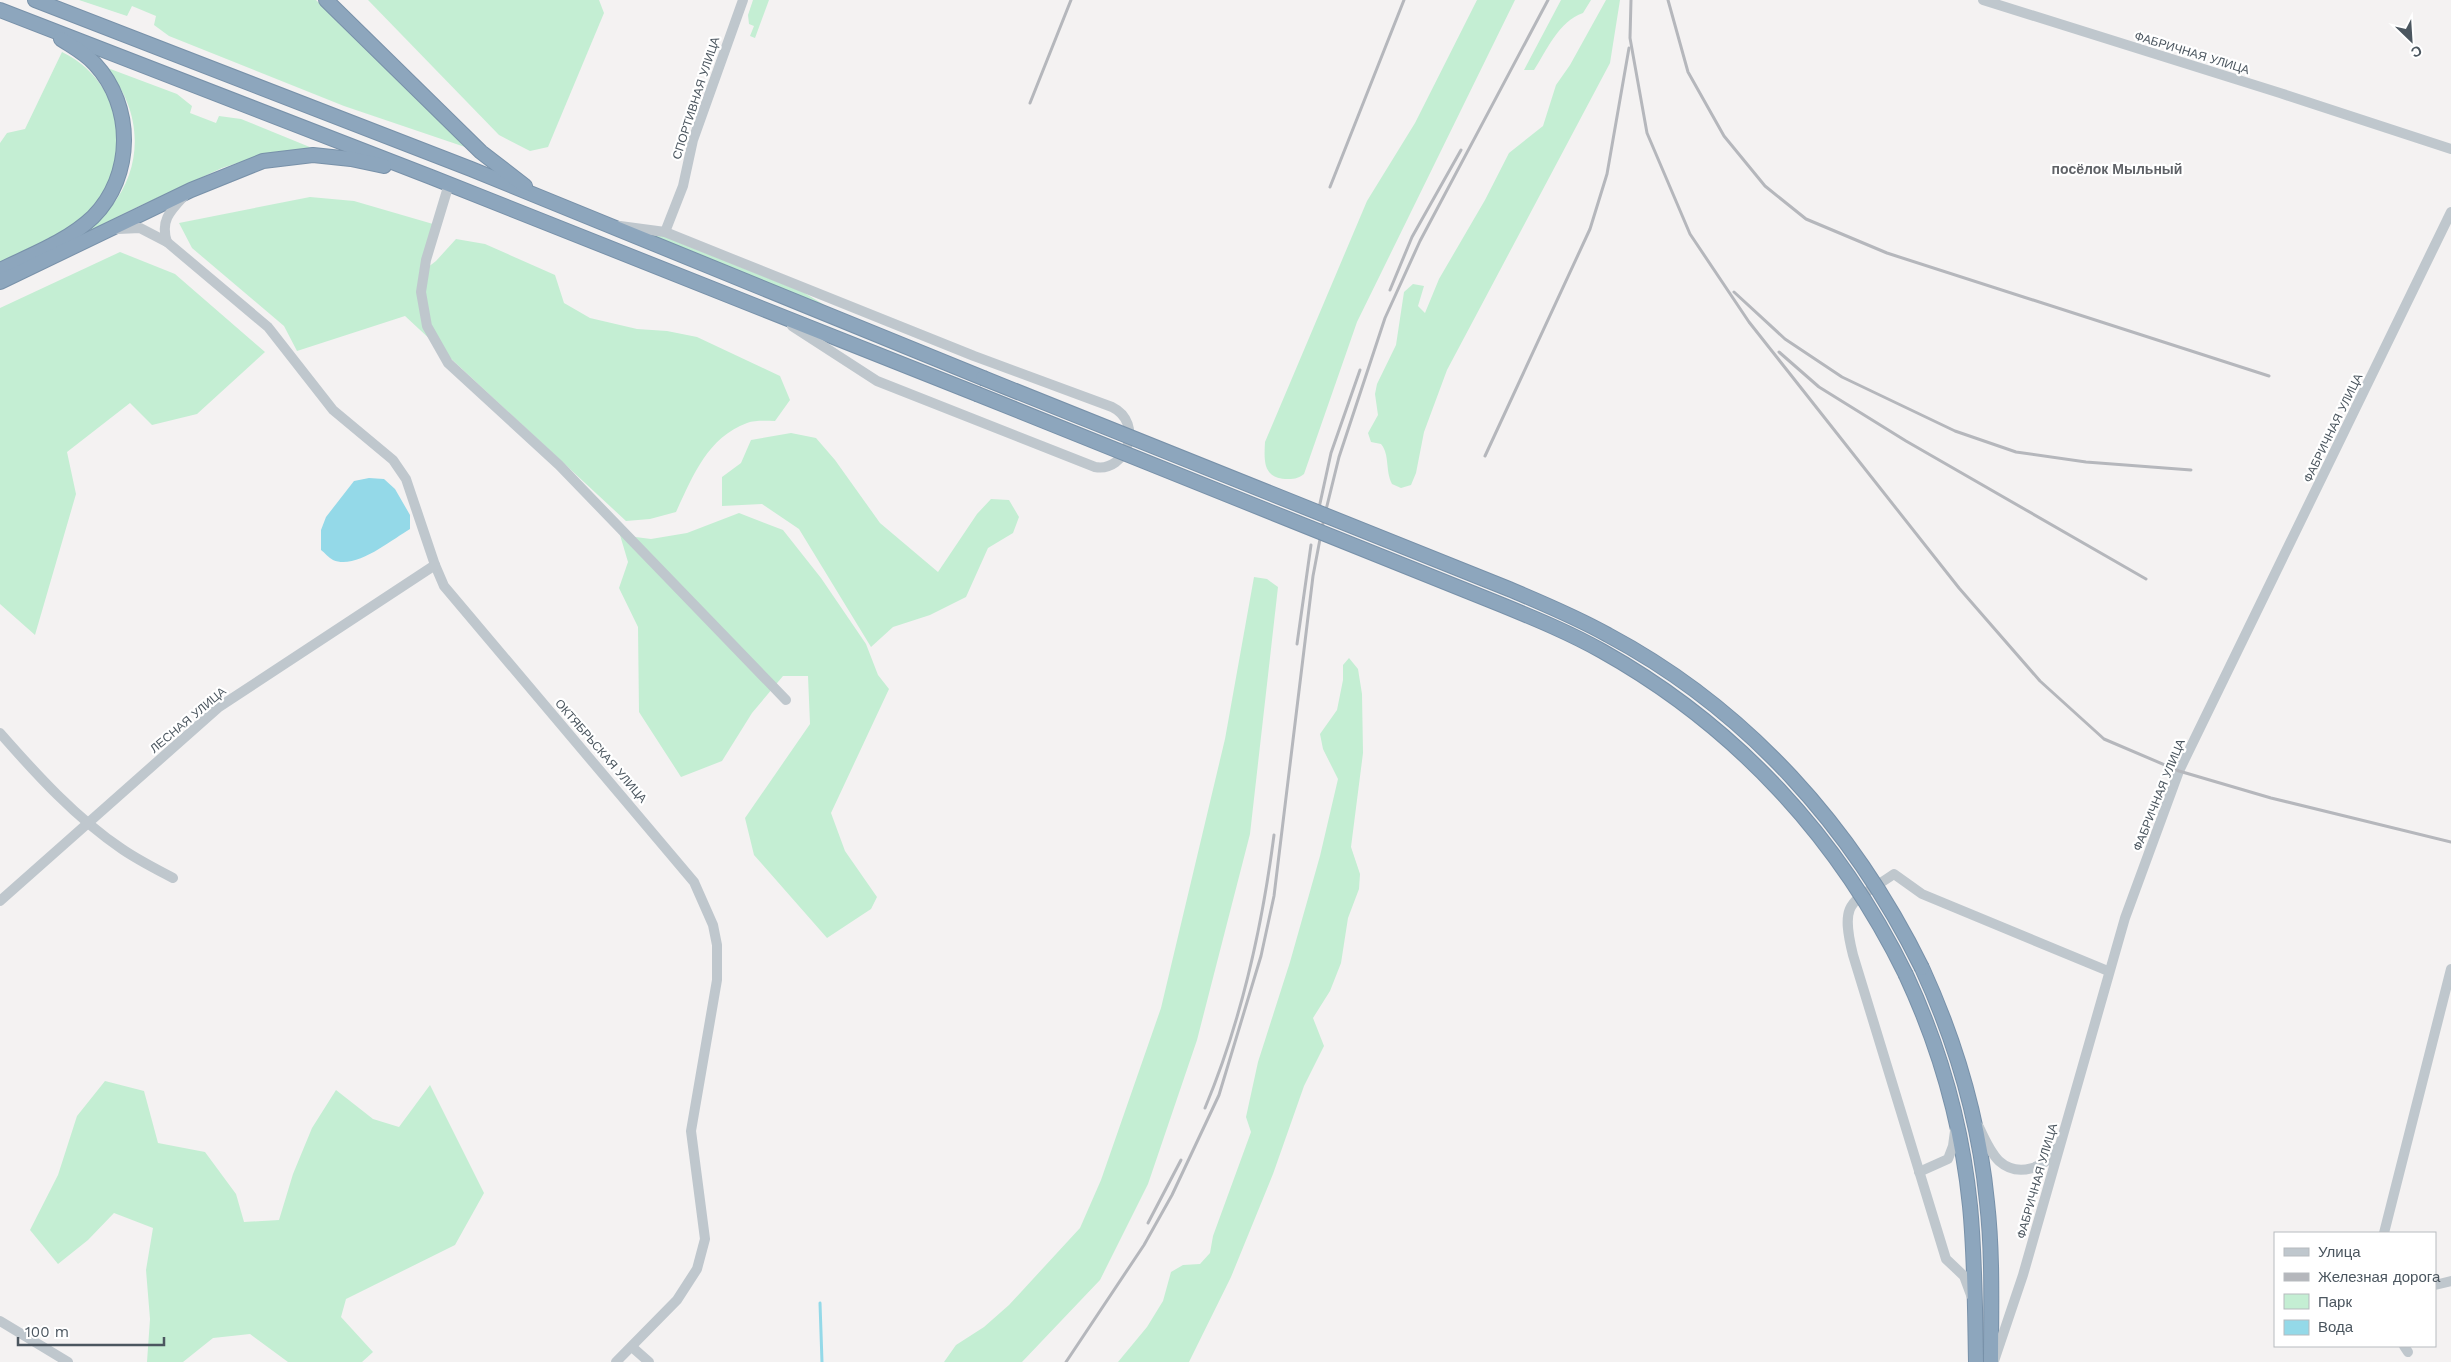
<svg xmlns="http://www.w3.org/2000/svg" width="2451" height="1362" font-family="'Work Sans',sans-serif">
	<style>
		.green { fill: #c4eed3 }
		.water { fill: #94d9e8 }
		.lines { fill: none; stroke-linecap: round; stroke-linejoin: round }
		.stream { stroke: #94d9e8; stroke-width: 3 }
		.highway-casing { stroke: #7891a9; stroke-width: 16 }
		.minor { stroke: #bfc7cd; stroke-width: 10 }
		.highway { stroke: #8da6bd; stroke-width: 14 }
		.rail { stroke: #b5b7bc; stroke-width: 3 }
		.highway-bridge-casing { stroke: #7891a9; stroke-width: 16; stroke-linecap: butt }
		.highway-bridge { stroke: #8da6bd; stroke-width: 14 }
		.labels { text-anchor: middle; stroke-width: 4.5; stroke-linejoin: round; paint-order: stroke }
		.street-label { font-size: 12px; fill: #4b565f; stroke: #fff }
		.neighbourhood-label { font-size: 14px; font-weight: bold; fill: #5f6267; stroke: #fff }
	</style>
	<rect width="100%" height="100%" fill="#f4f2f2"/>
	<g class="green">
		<polygon points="79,0 316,0 465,147 344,106 169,36 154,25 156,16 132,6 127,16"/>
		<polygon points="368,0 599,0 604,13 548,147 530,151 499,135"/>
		<polygon points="753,0 769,0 755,38 750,36 754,26 749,24 748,15"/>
		<path d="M 1477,0 L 1515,0 L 1357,322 L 1304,474 C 1297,479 1294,479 1285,479 C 1263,477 1264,461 1265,442 L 1367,201 L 1415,123 Z"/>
		<path d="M 1561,0 L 1591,0 L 1583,13 C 1559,21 1547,50 1534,70 L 1524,70 Z"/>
		<path d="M 1606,0 L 1620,0 L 1610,63 L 1447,370 L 1424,432 L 1416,473 L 1411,485 L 1401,488 L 1392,484 C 1385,470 1390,455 1381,444 L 1371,442 L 1368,433 L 1378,415 L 1375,394 L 1377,384 L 1396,345 L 1404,292 L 1413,284 L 1424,286 L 1418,306 L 1425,313 L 1439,279 L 1485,200 L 1509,153 L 1543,126 L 1556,85 L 1570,65 Z"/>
		<path d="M 62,52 C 122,81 136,157 92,207 C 68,234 31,247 0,263 L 0,143 L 7,133 L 25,129 Z"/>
		<path d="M 105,67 L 177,94 L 192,106 L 190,113 L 216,123 L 219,116 L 241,119 L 317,150 L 253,158 L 222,168 L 131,210 L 74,239 C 86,229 101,219 111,207 C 146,163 141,107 105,67 Z"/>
		<path d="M 310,197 L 354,201 L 433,224 L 419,274 L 436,261 L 456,239 L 485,244 L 555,275 L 564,303 L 590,318 L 637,329 L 667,331 L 697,337 L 780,376 L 790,400 L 775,421 C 766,421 755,420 747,423 C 707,438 693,476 676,512 L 650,519 L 626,521 L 405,316 L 297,351 L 284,326 L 192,248 L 179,223 Z"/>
		<polygon points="638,232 655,233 803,292 831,309"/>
		<polygon points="120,252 175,274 265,352 197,414 152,425 130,403 67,452 76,494 35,635 0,604 0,308"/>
		<polygon points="791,433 816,438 835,460 880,523 938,572 977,514 991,499 1009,500 1019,517 1013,533 988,548 966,597 930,615 893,627 871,647 799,529 762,504 722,506 722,477 741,463 751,440"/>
		<polygon points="739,513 783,530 821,578 866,644 878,675 889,689 831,813 845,851 877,897 871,909 827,938 754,855 745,818 810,724 808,676 783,676 752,713 722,761 681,777 639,712 638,627 619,588 628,562 620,535 651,539 687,533"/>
		<polygon points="1254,577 1267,579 1278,587 1250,834 1197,1040 1148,1184 1100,1280 1022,1362 944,1362 956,1345 984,1327 1009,1305 1080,1228 1101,1180 1161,1008 1225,739"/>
		<polygon points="1349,658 1358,669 1362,694 1363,753 1351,847 1360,874 1359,889 1348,918 1341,963 1330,991 1313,1018 1324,1046 1304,1086 1273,1174 1231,1277 1189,1362 1118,1362 1147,1327 1163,1301 1171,1272 1183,1265 1200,1264 1210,1253 1213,1236 1251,1132 1246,1117 1258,1062 1290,962 1320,856 1338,779 1323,749 1320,734 1337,710 1343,680 1343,665"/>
		<polygon points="105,1081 144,1091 158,1143 205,1152 236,1194 244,1222 279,1220 293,1174 312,1128 336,1090 373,1119 399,1127 430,1085 484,1193 455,1245 346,1299 341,1317 373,1352 362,1362 288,1362 250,1334 213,1338 183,1362 147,1362 150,1319 146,1270 153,1228 114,1213 88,1240 58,1264 30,1230 58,1175 77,1116"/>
	</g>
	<path class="water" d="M 369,478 L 384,479 L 395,489 L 410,515 L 410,529 C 391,540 356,570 333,560 C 329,558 325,553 321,550 L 321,530 L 326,517 L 354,481 Z"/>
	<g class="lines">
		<polyline class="stream" points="820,1303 822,1362"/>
		<g class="highway-casing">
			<g id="highway">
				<polyline points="35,0 471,169 983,378"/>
				<polyline points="326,0 481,152 525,186"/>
				<polyline points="0,10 431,177 977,394"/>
				<path d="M 0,270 C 31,255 68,241 93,217 C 134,176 134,106 95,64 C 85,53 73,47 61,39"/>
				<polyline points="0,282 191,190 263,161 313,155 351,159 384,166"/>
				<path d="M 1922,968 C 1956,1042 1979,1120 1987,1202 C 1993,1255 1991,1309 1991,1362"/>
				<path d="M 1906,975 C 1940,1048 1962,1126 1970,1206 C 1975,1257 1975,1310 1976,1362"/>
			</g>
		</g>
		<g class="minor">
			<polyline points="1983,0 2280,93 2451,149"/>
			<polyline points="449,184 426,260 421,292 427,326 448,363 559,465 786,700"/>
			<path d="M 620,226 L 665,232 L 974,356 L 1112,407 C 1145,423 1126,473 1095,467 L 877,381 L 792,326"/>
			<polyline points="118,229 140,228 167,242 268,327 333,410 393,460 406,479 435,565 444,586 694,882 713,925 717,945 717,980 691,1131 705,1239 697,1269 677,1300 616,1362"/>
			<polyline points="665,232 683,186 693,140 743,0"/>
			<path d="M 167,242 C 160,221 170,211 184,196"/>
			<path d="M 0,733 C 36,774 76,818 122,849 C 138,860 156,869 173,878"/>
			<polyline points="0,901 219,707 435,565"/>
			<path d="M 1979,1127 C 1984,1138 1990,1152 1999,1161 C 2018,1178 2046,1168 2057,1148"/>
			<polyline points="1919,1172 1948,1159 1953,1146 1955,1131"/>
			<polyline points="2384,1233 2451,969"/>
			<polyline points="2435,1285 2451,1281"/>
			<path d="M 1971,1295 L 1964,1276 L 1946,1259 L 1853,955 C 1839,899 1852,903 1894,874 L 1922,894 L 2108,971"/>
			<polyline points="0,1321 68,1362"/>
			<polyline points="2404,1346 2408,1352"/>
			<polyline points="632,1347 649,1362"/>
			<polyline points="1994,1361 2023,1275 2125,918 2179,771 2451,212"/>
		</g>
		<use href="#highway" class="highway"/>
		<g class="rail">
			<polyline points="1631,0 1630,38 1647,133 1690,234 1749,322 1959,588 2040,681 2104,739 2179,771 2271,798 2451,842"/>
			<polyline points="1668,0 1688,72 1724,136 1765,186 1806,219 1887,253 2269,376"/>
			<polyline points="1030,103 1071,0"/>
			<polyline points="1330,187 1404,0"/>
			<polyline points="1390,290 1412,237 1461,150"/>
			<polyline points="1734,292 1785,339 1842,377 1955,431 2016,452 2086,462 2191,470"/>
			<polyline points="1779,352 1819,387 1906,441 2146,579"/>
			<polyline points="1485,456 1590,229 1607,174 1629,48"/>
			<polyline points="1319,508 1331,453 1360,370"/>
			<polyline points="1297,644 1311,545"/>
			<path d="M 1205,1108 C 1241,1022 1262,928 1274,835"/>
			<polyline points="1148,1223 1181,1160"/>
			<polyline points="1066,1362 1144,1245 1172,1195 1219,1095 1261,956 1274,896 1313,576 1324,518 1339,457 1385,318 1420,241 1548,0"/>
		</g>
		<g class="highway-bridge-casing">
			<g id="highway-bridge">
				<path d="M 983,378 L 1509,589 C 1542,603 1576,617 1608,635 C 1747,709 1853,828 1922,968"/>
				<path d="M 977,394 L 1502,605 C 1536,619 1570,633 1602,651 C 1736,726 1839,838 1906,975"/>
			</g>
		</g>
		<use href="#highway-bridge" class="highway-bridge"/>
	</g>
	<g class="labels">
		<g class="street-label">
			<text transform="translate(2192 53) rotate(17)" y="4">ФАБРИЧНАЯ УЛИЦА</text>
			<text transform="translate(696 98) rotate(-72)" y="4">СПОРТИВНАЯ УЛИЦА</text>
			<text transform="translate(2333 428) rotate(-64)" y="4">ФАБРИЧНАЯ УЛИЦА</text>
			<text transform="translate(188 720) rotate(-40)" y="4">ЛЕСНАЯ УЛИЦА</text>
			<text transform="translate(601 751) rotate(49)" y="4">ОКТЯБРЬСКАЯ УЛИЦА</text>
			<text transform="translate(2159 795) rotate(-68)" y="4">ФАБРИЧНАЯ УЛИЦА</text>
			<text transform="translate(2037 1181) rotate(-74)" y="4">ФАБРИЧНАЯ УЛИЦА</text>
		</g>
		<g class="neighbourhood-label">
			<text x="2117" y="174">посёлок Мыльный</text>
		</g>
	</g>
	<rect x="2274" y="1232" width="162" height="115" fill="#ffffff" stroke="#b7bbbf"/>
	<rect x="2284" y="1248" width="25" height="8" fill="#bfc7cd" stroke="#b7bbbf"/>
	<text x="2318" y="1257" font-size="15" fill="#4b565f">Улица</text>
	<rect x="2284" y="1273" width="25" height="8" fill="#b5b7bc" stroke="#b7bbbf"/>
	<text x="2318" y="1282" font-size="15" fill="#4b565f">Железная дорога</text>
	<rect x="2284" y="1294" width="25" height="15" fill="#c4eed3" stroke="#b7bbbf"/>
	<text x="2318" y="1307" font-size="15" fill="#4b565f">Парк</text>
	<rect x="2284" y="1320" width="25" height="15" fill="#94d9e8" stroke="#b7bbbf"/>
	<text x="2318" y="1332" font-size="15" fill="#4b565f">Вода</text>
	<g transform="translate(2411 40) rotate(155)" stroke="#ffffff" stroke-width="4" paint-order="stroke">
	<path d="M0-4L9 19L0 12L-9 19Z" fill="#4b565f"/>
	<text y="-8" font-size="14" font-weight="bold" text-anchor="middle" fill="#4b565f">С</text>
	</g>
	<path d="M18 1337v8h146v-8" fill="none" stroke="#4b565f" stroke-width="2.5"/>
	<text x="25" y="1337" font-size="15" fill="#4b565f" stroke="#ffffff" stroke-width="4" paint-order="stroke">100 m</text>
</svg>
